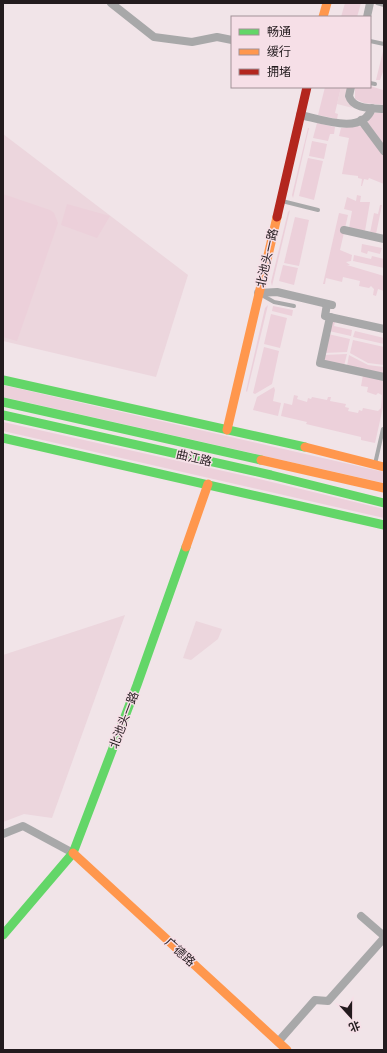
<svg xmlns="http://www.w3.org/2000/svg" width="387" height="1053" font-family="'Playfair Display','Noto Sans SC',serif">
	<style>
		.built { fill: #ecd6dd }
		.green { fill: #ecd0da }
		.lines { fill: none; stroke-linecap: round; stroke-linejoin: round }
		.lane { stroke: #a8a8a9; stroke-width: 4 }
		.street { stroke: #a8a8a9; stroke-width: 8 }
		.fast { stroke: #63d668; stroke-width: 9 }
		.slow { stroke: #ff974d; stroke-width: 9 }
		.jam { stroke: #b3261e; stroke-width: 9 }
		.labels { text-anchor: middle; stroke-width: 3; stroke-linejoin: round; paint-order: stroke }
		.street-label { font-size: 12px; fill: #231b1e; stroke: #f6dfe7 }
	</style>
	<rect width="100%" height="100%" fill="#f1e4e8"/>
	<g class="built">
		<polygon points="341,87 347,87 347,101 353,108 337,104"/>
		<polygon points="3,134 188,275 156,377 3,341"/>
		<polygon points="125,615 52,818 24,814 3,822 3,655"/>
		<polygon points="196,621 222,629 218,639 191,660 183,658"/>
	</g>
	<g class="green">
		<polygon points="345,3 361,3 357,17 341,17"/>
		<polygon points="384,47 384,69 380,80 376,80"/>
		<polygon points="370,86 383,90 384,86 384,105 364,103 355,99 355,87"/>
		<polygon points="325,87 341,87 335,113 338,114 337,119 318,115"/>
		<polygon points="374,113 384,113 384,146 368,124 368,120"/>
		<polygon points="317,123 335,127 334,134 330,134 328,141 313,138"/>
		<polygon points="358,126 362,127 384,155 384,184 369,178 368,180 364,179 362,186 361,186 362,179 358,178 358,176 342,174 349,138 339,136 341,128"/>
		<polygon points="308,128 309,128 293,198 292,195"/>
		<polygon points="312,141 327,144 324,159 309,156"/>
		<polygon points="308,158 323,161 314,200 299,196"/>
		<polygon points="3,194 50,210 54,213 58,223 17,341 3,337"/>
		<polygon points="357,195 361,196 360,202 370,202 365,231 349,228 352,211 344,209 347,197 356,201"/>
		<polygon points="67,204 110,216 97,238 61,225"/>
		<polygon points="380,205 382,205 376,234 370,233 374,213 378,214"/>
		<polygon points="290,210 272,286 271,282 288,212"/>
		<polygon points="339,213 348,215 340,250 352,255 351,261 346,262 350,265 347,265 384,276 384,291 378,289 376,296 373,295 374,289 371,286 369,288 359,286 360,281 343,277 342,282 326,278 325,284 323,284"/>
		<polygon points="295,217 309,220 299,266 284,263"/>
		<polygon points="362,244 382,248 380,254 368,251 367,254 361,252"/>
		<polygon points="354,255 371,259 372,256 384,259 384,268 353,261"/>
		<polygon points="283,265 298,268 294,285 279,281"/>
		<polygon points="268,305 247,392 246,391 265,308"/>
		<polygon points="273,306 293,310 292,316 272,311"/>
		<polygon points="271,314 287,318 280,348 264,344"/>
		<polygon points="331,321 335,322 334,326 352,330 351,336 329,331"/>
		<polygon points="355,331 384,338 384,344 353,337"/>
		<polygon points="328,334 350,339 347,352 324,353"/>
		<polygon points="353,340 384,347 384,365 368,363 350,353"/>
		<polygon points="264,347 279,351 272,384 255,394 253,393"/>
		<polygon points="347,354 344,366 322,361 323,355"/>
		<polygon points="349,355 368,365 384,367 384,375 347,366"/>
		<polygon points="363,375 384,380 384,403 375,443 361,440 361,437 306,424 307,422 281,416 284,403 292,405 294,395 298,396 297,399 307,402 308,398 311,399 312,397 327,400 328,397 331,397 330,401 346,404 345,407 349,408 348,411 358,413 359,410 362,411 363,408 378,411 381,408 382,395 378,393 376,395 367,392 368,387 361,386"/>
		<polygon points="3,385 384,472 384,483 3,397"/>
		<polygon points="274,387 275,390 273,401 281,403 278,416 253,410 257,397"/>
		<polygon points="3,422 255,478 384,509 384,518 3,431"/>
	</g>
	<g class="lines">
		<g class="lane">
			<polyline points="377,3 384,5"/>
			<polyline points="370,41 384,44"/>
			<polyline points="370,83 375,84"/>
			<polyline points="282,201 318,210"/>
			<polyline points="260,294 274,302 294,306"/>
			<polyline points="375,464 383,429"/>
		</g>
		<g class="street">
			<polyline points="111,3 154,37 192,42 217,37 232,40"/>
			<polyline points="367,17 370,3"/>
			<path d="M 351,87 L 349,96 C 353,110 373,108 384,109"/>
			<path d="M 300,115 C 320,119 363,136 372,108"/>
			<polyline points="361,120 384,151"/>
			<polyline points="344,230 384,239"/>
			<polyline points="258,293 277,292 332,305"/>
			<polyline points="327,304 325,316 384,329"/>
			<polyline points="330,317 320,363 384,377"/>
			<polyline points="3,834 23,826 73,853"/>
			<polyline points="361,916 384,936"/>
			<polyline points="278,1042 315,1000 328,1001 384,938"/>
		</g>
		<g class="fast">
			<polyline points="3,380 305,447"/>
			<polyline points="3,402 261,460"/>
			<polyline points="3,415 271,475 384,503"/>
			<polyline points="3,438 384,525"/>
			<polyline points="3,935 73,853 137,685 186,547"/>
		</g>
		<g class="slow">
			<polyline points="323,17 327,3"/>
			<polyline points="227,430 277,217"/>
			<polyline points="305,447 384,467"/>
			<polyline points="261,460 384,488"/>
			<polyline points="186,547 208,484"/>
			<polyline points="73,853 287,1050"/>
		</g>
		<polyline class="jam" points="277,217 307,87"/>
	</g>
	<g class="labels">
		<g class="street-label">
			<text transform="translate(267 258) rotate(-77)" y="4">北池头一路</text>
			<text transform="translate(194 458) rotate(13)" y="4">曲江路</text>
			<text transform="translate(124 720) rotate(-69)" y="4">北池头一路</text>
			<text transform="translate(180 952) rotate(42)" y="4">广德路</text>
		</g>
	</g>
	<rect width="387" height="1053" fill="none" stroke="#231b1e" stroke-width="8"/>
	<rect x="231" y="16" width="140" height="72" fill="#f6dfe7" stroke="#a29197"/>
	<rect x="239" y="29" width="20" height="6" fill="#63d668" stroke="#a29197"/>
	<text x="267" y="36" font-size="12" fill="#231b1e">畅通</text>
	<rect x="239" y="49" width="20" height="6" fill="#ff974d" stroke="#a29197"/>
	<text x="267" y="56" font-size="12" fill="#231b1e">缓行</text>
	<rect x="239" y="69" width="20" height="6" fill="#b3261e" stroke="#a29197"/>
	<text x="267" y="76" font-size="12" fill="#231b1e">拥堵</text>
	<g transform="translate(351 1017) rotate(159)" stroke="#f6dfe7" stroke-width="3" paint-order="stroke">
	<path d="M0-3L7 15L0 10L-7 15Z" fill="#231b1e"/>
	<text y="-6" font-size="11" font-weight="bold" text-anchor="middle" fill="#231b1e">北</text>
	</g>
</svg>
